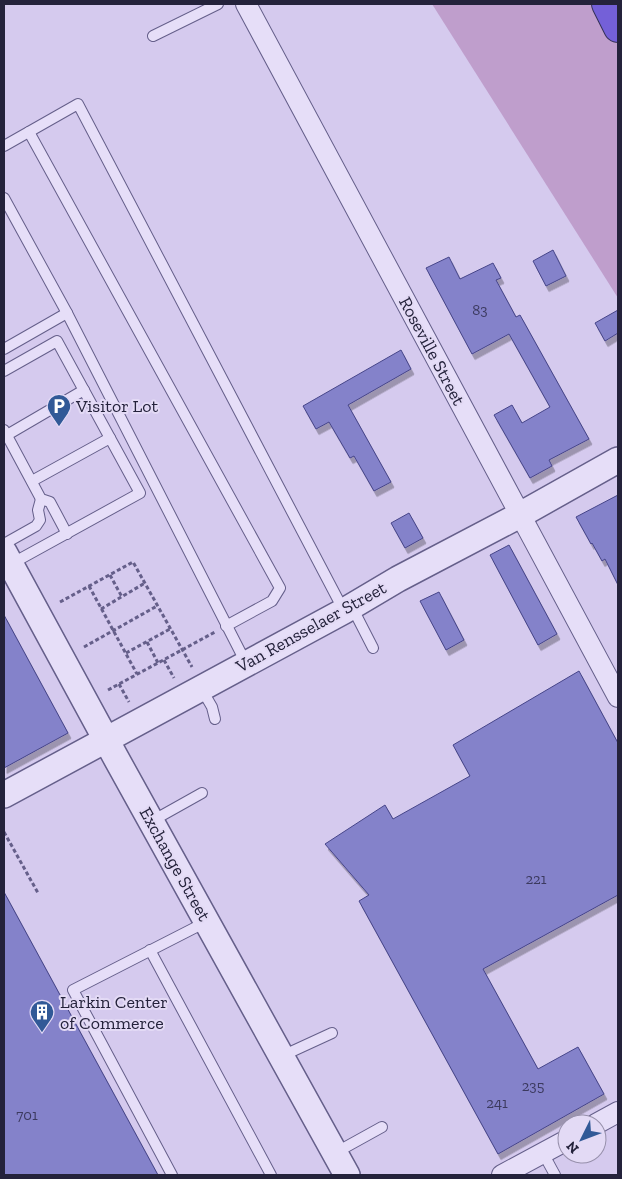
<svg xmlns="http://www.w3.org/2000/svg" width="622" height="1179" font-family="'Zilla Slab',serif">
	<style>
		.green { fill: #bf9ecc }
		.building { fill: #8482ca; stroke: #464589; filter: url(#shadow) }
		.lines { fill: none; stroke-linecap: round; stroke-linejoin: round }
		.service-casing { stroke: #655f8a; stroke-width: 12 }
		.minor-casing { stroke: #655f8a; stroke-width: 22 }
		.tertiary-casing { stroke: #655f8a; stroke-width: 28 }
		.motorway-casing { stroke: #353259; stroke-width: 30 }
		.path { stroke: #655f8a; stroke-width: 3; stroke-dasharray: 4 2.5; stroke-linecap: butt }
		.service { stroke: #e6def8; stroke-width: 10 }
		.minor { stroke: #e6def8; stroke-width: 20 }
		.tertiary { stroke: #e6def8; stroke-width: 25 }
		.motorway { stroke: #7460d8; stroke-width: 28 }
		.labels { text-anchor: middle; stroke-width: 4; stroke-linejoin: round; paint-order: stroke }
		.number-label { font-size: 15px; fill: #3c3a5f }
		.street-label { font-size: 18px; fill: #24223b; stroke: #e3daf5 }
		.poi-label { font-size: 18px; fill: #24223b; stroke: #e3daf5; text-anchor: start }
	</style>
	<defs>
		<filter id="shadow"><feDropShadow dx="3" dy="5.5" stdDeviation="0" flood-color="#0004"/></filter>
	</defs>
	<rect width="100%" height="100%" fill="#d5caee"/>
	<polygon class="green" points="432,4 618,4 618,298"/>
	<g class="building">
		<polygon points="553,250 566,276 546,286 533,261"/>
		<polygon points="449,257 460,279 493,263 501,278 496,280 516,317 520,315 589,439 549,460 552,466 530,478 494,415 512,405 522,423 550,407 509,334 472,354 426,268"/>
		<polygon points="618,310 618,333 605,341 595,323"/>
		<polygon points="401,350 411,369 348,405 391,482 374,491 354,456 350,458 329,422 316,429 303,406"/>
		<polygon points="618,495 618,585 605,559 602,561 592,543 591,544 576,517"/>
		<polygon points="409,513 423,538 405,548 391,523"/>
		<polygon points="509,545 557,634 538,645 490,555"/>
		<polygon points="439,592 464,640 446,650 420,601"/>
		<polygon points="4,615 68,733 4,768"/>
		<polygon points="579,671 618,743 618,895 483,969 538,1069 578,1047 604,1094 498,1154 359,901 369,895 325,844 385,805 393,819 470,776 453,745"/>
		<polygon points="4,892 158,1175 4,1175"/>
	</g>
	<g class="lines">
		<g class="service-casing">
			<g id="service">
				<polyline points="153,36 218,4"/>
				<polyline points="29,132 280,588 272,601 226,626"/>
				<polyline points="4,146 78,104 344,611"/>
				<polyline points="4,198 67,313 246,663"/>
				<polyline points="4,349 67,313"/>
				<polyline points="4,371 57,341 140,493 11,564"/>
				<polyline points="4,430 41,499 50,502 67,534"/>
				<polyline points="7,435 84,390"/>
				<polyline points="32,481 110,438"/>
				<polyline points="4,544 36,526 40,520 38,510 41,499"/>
				<polyline points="352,607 373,648"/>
				<polyline points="201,688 212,707 215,719"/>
				<polyline points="152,821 202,793"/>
				<polyline points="150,950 271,1175"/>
				<polyline points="282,1056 332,1033"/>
				<polyline points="335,1153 382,1127"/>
				<polyline points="543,1153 555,1175"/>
				<polyline points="172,1175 73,990 206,922"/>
			</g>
		</g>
		<g class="minor-casing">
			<g id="minor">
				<polyline points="246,4 618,697"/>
				<polyline points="596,1124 618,1112"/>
				<polyline points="502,1175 567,1140"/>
			</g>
		</g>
		<g class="tertiary-casing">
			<g id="tertiary">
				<polyline points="4,552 116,758 347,1175"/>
				<polyline points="4,795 344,611 398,579 520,515 618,460"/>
			</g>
		</g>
		<g class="motorway-casing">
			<polyline id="motorway" points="606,4 618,28"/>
		</g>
		<g class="path">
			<polyline points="110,575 122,597"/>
			<polyline points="89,586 137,674"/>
			<polyline points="60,602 133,562 192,667"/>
			<polyline points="101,609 145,583"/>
			<polyline points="147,642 158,663"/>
			<polyline points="84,647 157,606"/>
			<polyline points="126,653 170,629"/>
			<polyline points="164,660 174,678"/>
			<polyline points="119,684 129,702"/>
			<polyline points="108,690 215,632"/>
			<polyline points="4,832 38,893"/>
		</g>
		<use href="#service" class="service"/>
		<use href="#minor" class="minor"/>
		<use href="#tertiary" class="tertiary"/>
		<use href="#motorway" class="motorway"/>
	</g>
	<defs>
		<g id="parking-pin" transform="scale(1.25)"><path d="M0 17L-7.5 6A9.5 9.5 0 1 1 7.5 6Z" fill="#315997" stroke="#e3daf5"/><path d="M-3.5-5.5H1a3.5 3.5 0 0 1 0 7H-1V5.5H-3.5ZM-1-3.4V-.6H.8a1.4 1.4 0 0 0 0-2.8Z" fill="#fff"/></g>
		<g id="building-pin" transform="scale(1.25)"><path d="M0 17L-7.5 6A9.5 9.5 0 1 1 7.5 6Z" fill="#315997" stroke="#e3daf5"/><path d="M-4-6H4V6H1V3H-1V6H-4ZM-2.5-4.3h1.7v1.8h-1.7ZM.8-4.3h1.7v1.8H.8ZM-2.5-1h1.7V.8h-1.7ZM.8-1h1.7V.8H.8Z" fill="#fff"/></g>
	</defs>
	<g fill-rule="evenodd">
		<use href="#parking-pin" x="59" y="406"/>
		<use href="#building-pin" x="42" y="1012"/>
	</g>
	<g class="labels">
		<g class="number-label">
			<text x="480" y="315">83</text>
			<text x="536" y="884">221</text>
			<text x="533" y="1091">235</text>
			<text x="497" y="1108">241</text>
			<text x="27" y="1120">701</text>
		</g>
		<g class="street-label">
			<text transform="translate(432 351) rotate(62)" y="6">Roseville Street</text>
			<text transform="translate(311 627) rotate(-29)" y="6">Van Rensselaer Street</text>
			<text transform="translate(175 864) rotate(61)" y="6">Exchange Street</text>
		</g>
		<g class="poi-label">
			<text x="76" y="412">Visitor Lot</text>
			<text x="60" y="1008">Larkin Center<tspan x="60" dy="21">of Commerce</tspan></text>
		</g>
	</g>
	<rect width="622" height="1179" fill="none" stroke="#24223b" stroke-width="10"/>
	<g transform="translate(582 1139) rotate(228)"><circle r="24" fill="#e3daf5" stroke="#9790ab"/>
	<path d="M0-4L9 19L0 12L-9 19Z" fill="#315997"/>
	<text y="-8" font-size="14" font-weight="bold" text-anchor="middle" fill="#24223b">N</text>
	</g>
</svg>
